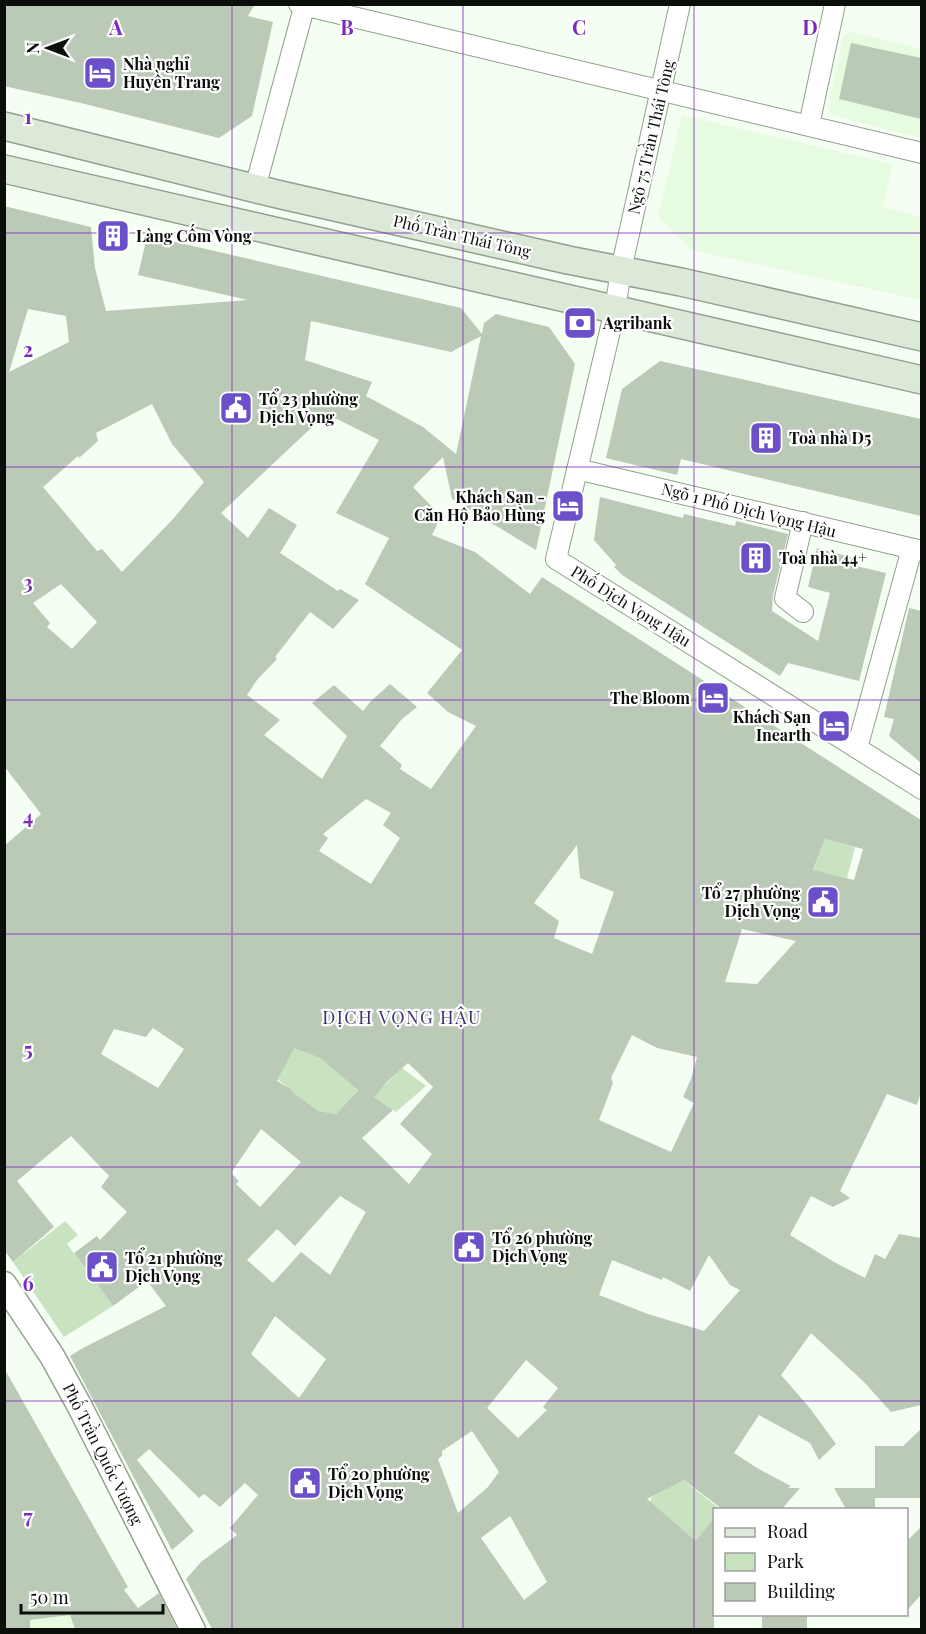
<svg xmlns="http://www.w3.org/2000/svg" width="926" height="1634" font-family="'Playfair Display',serif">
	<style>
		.built { fill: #e6fbe0 }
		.green { fill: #c9e3c1 }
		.building { fill: #bacab6; fill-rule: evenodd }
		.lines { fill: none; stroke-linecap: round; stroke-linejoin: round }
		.minor-casing { stroke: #92a08d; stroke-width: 22 }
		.tertiary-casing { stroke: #92a08d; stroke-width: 27 }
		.secondary-casing { stroke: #92a08d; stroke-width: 30 }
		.minor { stroke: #fff; stroke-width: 20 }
		.tertiary { stroke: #fff; stroke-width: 24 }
		.secondary { stroke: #dce9d8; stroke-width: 27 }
		.grid { fill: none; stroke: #7b2cbf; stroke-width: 1.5; stroke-opacity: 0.55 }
		.labels { text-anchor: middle; stroke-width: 4.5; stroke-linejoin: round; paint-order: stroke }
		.poi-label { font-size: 16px; font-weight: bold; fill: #0a1009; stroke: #fff; text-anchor: start }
		.street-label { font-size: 16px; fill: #0a1009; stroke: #fff }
		.neighbourhood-label { font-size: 18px; letter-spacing: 1.5px; fill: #3d326e; stroke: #fff }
		.grid-label { font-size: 20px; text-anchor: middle; font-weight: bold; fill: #7b2cbf; stroke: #fff; stroke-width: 4.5; stroke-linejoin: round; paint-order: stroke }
	</style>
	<rect width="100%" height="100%" fill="#f5fef2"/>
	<g class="built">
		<polygon points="852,32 921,49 921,138 832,115 828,107 843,35"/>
		<polygon points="682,115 892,164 883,207 921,217 921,300 691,250 658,217"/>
		<polygon points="70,1615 81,1625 81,1629 5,1629 4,1622"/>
	</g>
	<g class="green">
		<polygon points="825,839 855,847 847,878 813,871"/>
		<polygon points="262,1035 320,1058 353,1085 374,1078 385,1085 402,1068 426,1086 396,1112 360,1087 336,1114 316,1111 291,1092 291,1089 278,1080 283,1068"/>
		<polygon points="65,1221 78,1235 67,1244 113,1306 64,1337 13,1262"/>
		<polygon points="682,1479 720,1509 714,1510 714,1518 711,1523 714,1526 714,1555 698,1573 696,1541 650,1502 652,1497"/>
	</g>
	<g class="building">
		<polygon points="4,4 255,4 248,16 273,22 252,116 219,138 85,104 4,86"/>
		<polygon points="851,43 921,58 921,119 839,99"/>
		<path d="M 4,206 L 91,227 L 95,268 L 106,311 L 248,300 L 138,275 L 147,237 L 154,237 L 461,308 L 482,334 L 484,323 L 496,314 L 549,327 L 575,364 L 536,550 L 452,499 L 443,457 L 413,487 L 441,516 L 432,535 L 475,552 L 530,594 L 542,577 L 921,820 L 921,1092 L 917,1105 L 887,1094 L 840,1191 L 850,1198 L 833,1207 L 811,1196 L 790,1235 L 834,1262 L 865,1278 L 875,1254 L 885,1259 L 899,1234 L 921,1238 L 921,1405 L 891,1412 L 864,1382 L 811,1333 L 781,1375 L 809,1407 L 836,1444 L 819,1460 L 810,1443 L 759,1415 L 734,1453 L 757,1468 L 791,1486 L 788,1488 L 800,1488 L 782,1509 L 722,1509 L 684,1480 L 647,1499 L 696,1541 L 714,1518 L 714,1629 L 212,1629 L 186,1579 L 201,1562 L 237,1535 L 230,1528 L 258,1495 L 245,1483 L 220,1507 L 204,1494 L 199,1498 L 149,1449 L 137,1460 L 194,1531 L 172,1550 L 70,1356 L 83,1348 L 166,1306 L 147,1281 L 113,1306 L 74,1253 L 97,1236 L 100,1240 L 127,1212 L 101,1187 L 109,1176 L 71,1136 L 17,1181 L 54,1227 L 13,1262 L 4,1250 L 4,846 L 41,814 L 4,766 ZM 28,309 L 66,316 L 69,342 L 9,372 ZM 311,321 L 451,352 L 481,336 L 456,454 L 423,427 L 366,396 L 372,382 L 305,360 ZM 152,404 L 172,444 L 204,482 L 173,519 L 122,572 L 102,549 L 97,551 L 43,487 L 78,456 L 79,458 L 98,441 L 96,433 ZM 318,413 L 339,420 L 379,440 L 336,513 L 389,538 L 365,584 L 462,650 L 427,693 L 448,712 L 476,726 L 431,789 L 400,769 L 402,765 L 380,746 L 402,719 L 417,707 L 390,684 L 370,702 L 363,711 L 334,685 L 312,703 L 347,736 L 322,779 L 264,735 L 280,720 L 247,695 L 257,680 L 277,659 L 275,657 L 310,612 L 333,629 L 359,600 L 340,589 L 338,591 L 280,553 L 297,525 L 269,508 L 248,538 L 221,513 L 311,428 ZM 61,584 L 97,622 L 72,649 L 47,627 L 50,623 L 33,603 ZM 366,799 L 391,813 L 383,825 L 400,838 L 371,884 L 319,851 L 328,838 L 323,834 ZM 825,839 L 863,849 L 854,880 L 813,870 ZM 577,845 L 580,878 L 614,892 L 592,954 L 554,938 L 559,921 L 534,903 ZM 742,929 L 796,941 L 757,984 L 725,982 ZM 153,1028 L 184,1049 L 158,1088 L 101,1054 L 114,1029 L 146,1037 ZM 632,1035 L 657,1048 L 697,1057 L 691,1079 L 683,1097 L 694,1103 L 671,1152 L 599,1120 L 613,1083 L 611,1078 ZM 294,1048 L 320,1058 L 358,1090 L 336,1114 L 318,1111 L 291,1091 L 291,1089 L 277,1081 ZM 408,1063 L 433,1087 L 400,1124 L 432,1154 L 409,1184 L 362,1138 L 393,1110 L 374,1097 L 388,1081 ZM 261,1129 L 301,1162 L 260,1207 L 236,1184 L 239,1181 L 231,1173 ZM 340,1196 L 366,1212 L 330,1275 L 301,1252 L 273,1283 L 247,1260 L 277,1229 L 295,1246 ZM 709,1255 L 730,1285 L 740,1290 L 704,1331 L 648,1314 L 599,1295 L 612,1260 L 662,1280 L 663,1277 L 690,1291 ZM 275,1316 L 326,1359 L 299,1398 L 251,1354 ZM 526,1360 L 558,1388 L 543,1407 L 547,1410 L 518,1438 L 487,1408 ZM 472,1431 L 499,1472 L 488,1487 L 458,1513 L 438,1459 L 442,1456 L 442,1451 ZM 510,1516 L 547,1582 L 524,1600 L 481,1538 Z"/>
		<polygon points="660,361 921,419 921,516 681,459 677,475 606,458 622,389"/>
		<polygon points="600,497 683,518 684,514 735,526 736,521 788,534 773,595 772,611 818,641 830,593 808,587 817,548 854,558 852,565 886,573 859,681 788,663 780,676 622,575 614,567 616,565 594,540"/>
		<polygon points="909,608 921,611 921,763 889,736 894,719 884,717"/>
		<polygon points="4,1368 128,1587 124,1590 138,1608 159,1593 177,1629 75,1629 70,1615 30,1620 30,1629 4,1629"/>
		<polygon points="920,1430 920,1498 875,1498 875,1509 846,1509 834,1488 875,1488 875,1446 903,1446"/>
		<polygon points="921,1527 921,1595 906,1611 906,1542"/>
		<rect x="762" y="1614" width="45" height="15"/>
	</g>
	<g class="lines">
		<g class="minor-casing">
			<g id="minor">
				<polyline points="299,4 922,153"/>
				<polyline points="680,4 621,270 615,310 556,559 922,789"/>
				<polyline points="809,125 835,4"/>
				<polyline points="255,188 305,4"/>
				<polyline points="577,469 922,551"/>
				<polyline points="803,522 785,598 803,612"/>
				<polyline points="857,748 912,549"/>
			</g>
		</g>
		<g class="tertiary-casing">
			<polyline id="tertiary" points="4,1284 52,1356 79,1405 193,1630"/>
		</g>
		<g class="secondary-casing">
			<g id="secondary">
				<polyline points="4,126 277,194 568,260 681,282 922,337"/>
				<polyline points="4,169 922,380"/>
			</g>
		</g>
		<use href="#minor" class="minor"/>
		<use href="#tertiary" class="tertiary"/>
		<use href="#secondary" class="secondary"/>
	</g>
	<path class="grid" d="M 232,4 L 232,1630M 463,4 L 463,1630M 694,4 L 694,1630M 4,233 L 922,233M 4,467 L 922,467M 4,700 L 922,700M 4,934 L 922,934M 4,1167 L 922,1167M 4,1401 L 922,1401"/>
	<defs>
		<g id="hotel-square" transform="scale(1.725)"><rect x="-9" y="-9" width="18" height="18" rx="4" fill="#6b50c9" stroke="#fff"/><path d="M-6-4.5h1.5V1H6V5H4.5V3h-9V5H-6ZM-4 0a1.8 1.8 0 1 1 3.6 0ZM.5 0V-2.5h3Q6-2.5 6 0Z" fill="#fff"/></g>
		<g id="building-square" transform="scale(1.725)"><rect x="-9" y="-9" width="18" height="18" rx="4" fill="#6b50c9" stroke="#fff"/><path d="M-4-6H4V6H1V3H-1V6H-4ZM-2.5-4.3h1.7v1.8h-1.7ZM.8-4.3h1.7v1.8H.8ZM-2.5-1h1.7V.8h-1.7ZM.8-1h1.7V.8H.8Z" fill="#fff"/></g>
		<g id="bank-square" transform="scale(1.725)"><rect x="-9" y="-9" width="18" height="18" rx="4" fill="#6b50c9" stroke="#fff"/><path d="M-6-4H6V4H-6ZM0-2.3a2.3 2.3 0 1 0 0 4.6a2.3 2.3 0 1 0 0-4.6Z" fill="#fff"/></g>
		<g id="civic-square" transform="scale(1.725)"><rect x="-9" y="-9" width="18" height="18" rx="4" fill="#6b50c9" stroke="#fff"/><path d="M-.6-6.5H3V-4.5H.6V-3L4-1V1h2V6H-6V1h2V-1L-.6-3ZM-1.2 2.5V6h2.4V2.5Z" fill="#fff"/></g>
	</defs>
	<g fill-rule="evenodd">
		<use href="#hotel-square" x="100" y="73"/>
		<use href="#building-square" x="113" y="236"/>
		<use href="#bank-square" x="580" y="323"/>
		<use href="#civic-square" x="236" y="408"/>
		<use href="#building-square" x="766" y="438"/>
		<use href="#hotel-square" x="568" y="506"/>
		<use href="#building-square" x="756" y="558"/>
		<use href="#hotel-square" x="713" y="698"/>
		<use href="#hotel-square" x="834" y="726"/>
		<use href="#civic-square" x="823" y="902"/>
		<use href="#civic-square" x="469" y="1247"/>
		<use href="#civic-square" x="102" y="1267"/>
		<use href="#civic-square" x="305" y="1483"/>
	</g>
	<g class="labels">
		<g class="poi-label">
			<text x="123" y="70">Nhà nghỉ<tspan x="123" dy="18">Huyền Trang</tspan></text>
			<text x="136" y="242">Làng Cốm Vòng</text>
			<text x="603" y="329">Agribank</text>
			<text x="259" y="405">Tổ 23 phường<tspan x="259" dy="18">Dịch Vọng</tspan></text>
			<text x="789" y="444">Toà nhà D5</text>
			<text x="545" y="503" text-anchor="end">Khách Sạn -<tspan x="545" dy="18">Căn Hộ Bảo Hùng</tspan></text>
			<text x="779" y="564">Toà nhà 44+</text>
			<text x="690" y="704" text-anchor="end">The Bloom</text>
			<text x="811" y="723" text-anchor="end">Khách Sạn<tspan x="811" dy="18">Inearth</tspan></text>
			<text x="800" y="899" text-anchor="end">Tổ 27 phường<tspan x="800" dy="18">Dịch Vọng</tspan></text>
			<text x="492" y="1244">Tổ 26 phường<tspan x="492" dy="18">Dịch Vọng</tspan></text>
			<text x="125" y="1264">Tổ 21 phường<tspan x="125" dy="18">Dịch Vọng</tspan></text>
			<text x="328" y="1480">Tổ 20 phường<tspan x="328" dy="18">Dịch Vọng</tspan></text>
		</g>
		<g class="street-label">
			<text transform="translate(651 137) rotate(-77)" y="6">Ngõ 75 Trần Thái Tông</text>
			<text transform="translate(462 236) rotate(13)" y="6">Phố Trần Thái Tông</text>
			<text transform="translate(749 510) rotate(14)" y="6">Ngõ 1 Phố Dịch Vọng Hậu</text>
			<text transform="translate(631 606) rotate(32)" y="6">Phố Dịch Vọng Hậu</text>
			<text transform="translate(103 1454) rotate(63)" y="6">Phố Trần Quốc Vượng</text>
		</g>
		<g class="neighbourhood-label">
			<text x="402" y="1024">DỊCH VỌNG HẬU</text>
		</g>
	</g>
	<g class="grid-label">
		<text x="116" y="35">A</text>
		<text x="347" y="35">B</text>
		<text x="579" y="35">C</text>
		<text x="810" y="35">D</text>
		<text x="28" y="124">1</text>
		<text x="28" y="357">2</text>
		<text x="28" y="590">3</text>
		<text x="28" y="824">4</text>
		<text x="28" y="1057">5</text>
		<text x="28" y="1291">6</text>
		<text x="28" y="1524">7</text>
	</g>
	<rect width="926" height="1634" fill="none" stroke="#0a1009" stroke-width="12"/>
	<rect x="713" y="1508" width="195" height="108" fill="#ffffff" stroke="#9d9f9d" stroke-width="1.5"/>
	<rect x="725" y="1528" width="30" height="9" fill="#dce9d8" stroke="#9d9f9d" stroke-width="1.5"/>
	<text x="767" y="1538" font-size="18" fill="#0a1009">Road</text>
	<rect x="725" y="1553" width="30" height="18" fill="#c9e3c1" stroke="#9d9f9d" stroke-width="1.5"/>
	<text x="767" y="1568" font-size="18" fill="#0a1009">Park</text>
	<rect x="725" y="1583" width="30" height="18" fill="#bacab6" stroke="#9d9f9d" stroke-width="1.5"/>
	<text x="767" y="1598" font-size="18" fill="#0a1009">Building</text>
	<g transform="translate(48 48) rotate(270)" stroke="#ffffff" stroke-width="4.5" paint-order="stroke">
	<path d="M0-4.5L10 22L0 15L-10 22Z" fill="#0a1009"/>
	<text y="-9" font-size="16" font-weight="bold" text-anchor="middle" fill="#0a1009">N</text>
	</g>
	<path d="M21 1604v9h142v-9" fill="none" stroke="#0a1009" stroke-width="3"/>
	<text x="30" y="1604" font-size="18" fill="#0a1009" stroke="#ffffff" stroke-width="4.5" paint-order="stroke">50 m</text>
</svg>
